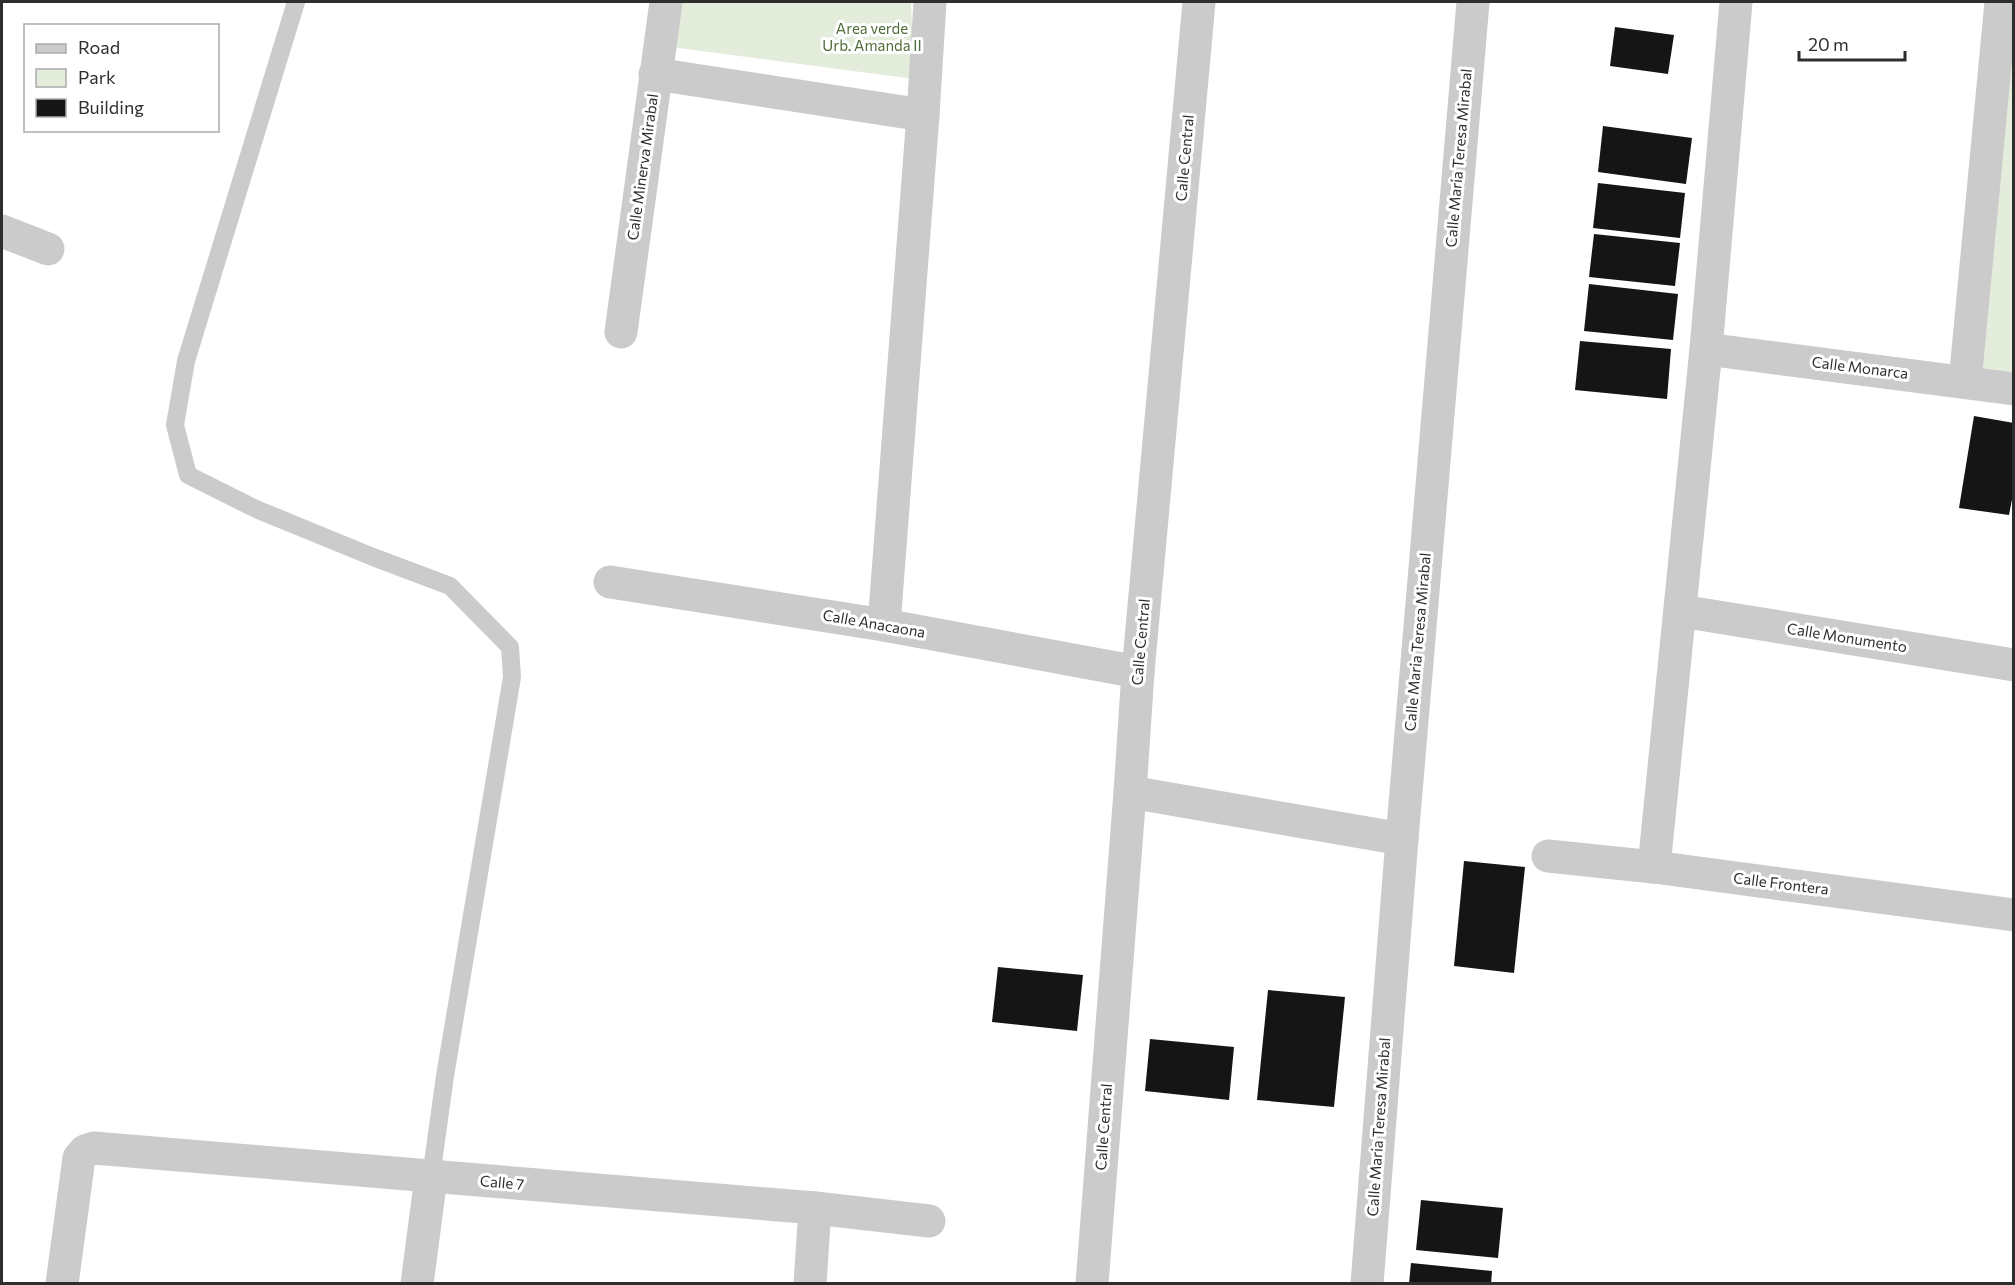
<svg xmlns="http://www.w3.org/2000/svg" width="2015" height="1285" font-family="Commissioner,sans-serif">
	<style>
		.green { fill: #e4ecdb }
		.building { fill: #151515 }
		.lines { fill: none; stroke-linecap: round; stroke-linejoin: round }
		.lane { stroke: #cbcbcb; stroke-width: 18 }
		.street { stroke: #cbcbcb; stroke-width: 33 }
		.labels { text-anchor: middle; stroke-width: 6; stroke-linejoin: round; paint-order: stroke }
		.park-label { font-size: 15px; fill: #4f6c39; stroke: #fff }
		.street-label { font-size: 15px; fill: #2e2e2e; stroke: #fff }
	</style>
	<rect width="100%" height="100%" fill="#fff"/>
	<g class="green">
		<polygon points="671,2 911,2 914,79 663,46"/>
		<polygon points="2013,35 2013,375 1977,370"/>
	</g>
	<g class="building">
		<polygon points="1615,27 1674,35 1668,74 1610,66"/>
		<polygon points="1603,126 1692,138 1686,184 1598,172"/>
		<polygon points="1598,183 1685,193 1680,238 1593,228"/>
		<polygon points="1594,234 1680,243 1675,286 1589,277"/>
		<polygon points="1589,284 1678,294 1673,340 1584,331"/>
		<polygon points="1580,341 1671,349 1667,399 1575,390"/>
		<polygon points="1974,416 2014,423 2014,489 2009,515 1959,508"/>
		<polygon points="1464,861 1525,867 1514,973 1454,966"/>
		<polygon points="998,967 1083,975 1077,1031 992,1022"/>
		<polygon points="1268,990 1345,997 1334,1107 1257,1100"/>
		<polygon points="1150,1039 1234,1047 1229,1100 1145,1091"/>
		<polygon points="1421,1200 1503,1208 1498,1258 1416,1250"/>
		<polygon points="1411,1263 1492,1271 1491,1284 1409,1284"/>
	</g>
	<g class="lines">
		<polyline class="lane" points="296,2 186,361 175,425 188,475 256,509 373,557 450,586 510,647 512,677 445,1076 431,1177"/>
		<g class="street">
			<polyline points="655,74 923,115"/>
			<polyline points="2,231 48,249"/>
			<polyline points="621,332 666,2"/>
			<polyline points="1706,349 2014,389"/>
			<polyline points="1965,382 2001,2"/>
			<polyline points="610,582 884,625 1138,672"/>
			<polyline points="1681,611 2014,665"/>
			<polyline points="884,625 923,115 930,2"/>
			<polyline points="1130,792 1402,839"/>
			<polyline points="1548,856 1654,867 2014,915"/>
			<polyline points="1654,867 1706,349 1736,2"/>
			<polyline points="62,1284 79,1158 85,1151 94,1148 815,1208 929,1221"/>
			<polyline points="417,1284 431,1177"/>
			<polyline points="810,1284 815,1208"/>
			<polyline points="1092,1284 1130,792 1138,672 1199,2"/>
			<polyline points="1367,1284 1402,839 1473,2"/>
		</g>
	</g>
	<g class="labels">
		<g class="park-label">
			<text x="872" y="34">Area verde<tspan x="872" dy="17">Urb. Amanda II</tspan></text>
		</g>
		<g class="street-label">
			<text transform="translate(1185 158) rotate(-85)" y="5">Calle Central</text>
			<text transform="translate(1459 158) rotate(-85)" y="5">Calle Maria Teresa Mirabal</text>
			<text transform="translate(643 167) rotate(-82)" y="5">Calle Minerva Mirabal</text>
			<text transform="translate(1860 368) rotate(7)" y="5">Calle Monarca</text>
			<text transform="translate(874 624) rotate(10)" y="5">Calle Anacaona</text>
			<text transform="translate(1847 638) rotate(9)" y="5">Calle Monumento</text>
			<text transform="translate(1141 642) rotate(-85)" y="5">Calle Central</text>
			<text transform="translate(1418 642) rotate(-85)" y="5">Calle Maria Teresa Mirabal</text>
			<text transform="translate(1781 884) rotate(7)" y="5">Calle Frontera</text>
			<text transform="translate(1104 1127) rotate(-86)" y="5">Calle Central</text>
			<text transform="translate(1379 1127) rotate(-86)" y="5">Calle Maria Teresa Mirabal</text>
			<text transform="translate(502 1183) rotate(5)" y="5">Calle 7</text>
		</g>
	</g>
	<rect width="2015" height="1285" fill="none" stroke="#2e2e2e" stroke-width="6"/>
	<rect x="24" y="24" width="195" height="108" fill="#ffffff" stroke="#ababab" stroke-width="1.5"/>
	<rect x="36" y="44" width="30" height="9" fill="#cbcbcb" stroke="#ababab" stroke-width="1.5"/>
	<text x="78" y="54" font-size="18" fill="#2e2e2e">Road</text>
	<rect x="36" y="69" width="30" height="18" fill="#e4ecdb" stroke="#ababab" stroke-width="1.5"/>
	<text x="78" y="84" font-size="18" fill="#2e2e2e">Park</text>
	<rect x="36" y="99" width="30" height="18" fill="#151515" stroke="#ababab" stroke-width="1.5"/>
	<text x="78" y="114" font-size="18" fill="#2e2e2e">Building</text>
	<path d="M1799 51v9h106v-9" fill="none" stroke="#2e2e2e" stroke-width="3"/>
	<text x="1808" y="51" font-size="18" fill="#2e2e2e" stroke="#ffffff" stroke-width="4.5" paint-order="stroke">20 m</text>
</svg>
